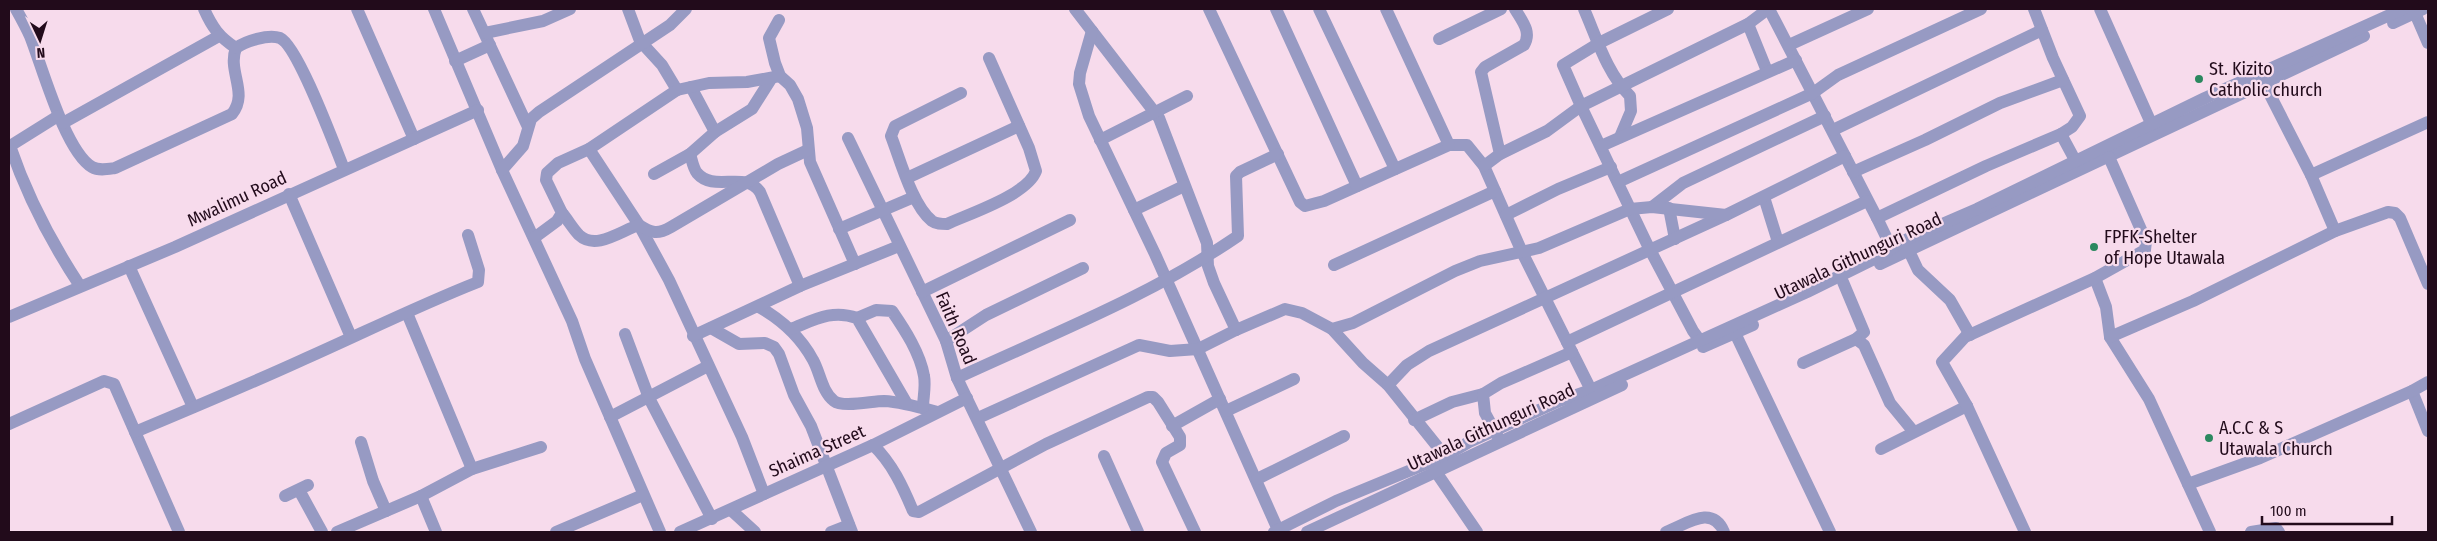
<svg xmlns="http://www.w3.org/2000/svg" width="2437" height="541" font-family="'Fira Sans Condensed',sans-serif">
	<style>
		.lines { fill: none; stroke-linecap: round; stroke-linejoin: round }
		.minor { stroke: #979ac3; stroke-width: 12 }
		.poi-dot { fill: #2b885f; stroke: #f7dbec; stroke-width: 2 }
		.labels { text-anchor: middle; stroke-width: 4.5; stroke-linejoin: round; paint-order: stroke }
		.poi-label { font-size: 18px; fill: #220b1b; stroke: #f7dbec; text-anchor: start }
		.street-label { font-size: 18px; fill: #220b1b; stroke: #f7dbec }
	</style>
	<rect width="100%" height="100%" fill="#f7dbec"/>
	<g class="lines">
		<g class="minor">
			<path d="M 16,9 C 21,18 26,27 30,36 C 42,66 65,151 92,167 C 99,171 108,169 115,168 L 232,114 C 249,93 227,71 236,48 C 246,41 268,34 280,38 C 298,46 335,147 344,169"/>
			<path d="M 204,9 C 212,27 219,37 236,48"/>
			<polyline points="357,9 414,139"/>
			<polyline points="434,9 502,170 572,321 585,359 660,532"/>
			<polyline points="473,9 528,127"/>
			<polyline points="628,9 640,41 662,65 677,90"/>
			<polyline points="1075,9 1159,118 1207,243 1208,266 1214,283 1236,330"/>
			<polyline points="1209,9 1300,202 1305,206 1324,201 1449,145 1467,145 1484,166 1522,252 1594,396"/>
			<polyline points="1276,9 1357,186"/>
			<polyline points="1319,9 1395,169"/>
			<polyline points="1386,9 1449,145"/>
			<path d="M 1584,9 C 1597,39 1607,73 1630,96 L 1631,111 L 1620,137"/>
			<polyline points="1668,9 1599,43 1563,65 1581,106 1647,244 1693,331 1704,346"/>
			<polyline points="1769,9 1877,218 1892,249 1892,256"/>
			<polyline points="2034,9 2053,58 2080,116 2072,127 2061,134"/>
			<polyline points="2100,9 2155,132"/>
			<polyline points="2415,13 2428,43"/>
			<polyline points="779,20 769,38 775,63 780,76 790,85 798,99 807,128 810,162 855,264"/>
			<polyline points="2393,23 2423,9"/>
			<polyline points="1748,24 1767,71"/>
			<polyline points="1092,31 1080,73 1079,84 1089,116 1155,254 1279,532"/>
			<polyline points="485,33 543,21 570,9"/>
			<polyline points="1439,39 1501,9"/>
			<polyline points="1789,45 1868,9"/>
			<polyline points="455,61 490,45"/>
			<polyline points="2264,83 2311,175 2335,231"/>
			<polyline points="691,87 715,132"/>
			<path d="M 961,93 L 895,126 L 891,136 C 900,159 912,205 932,221 C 936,224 941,224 947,224 C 971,213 1027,195 1036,171 L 1029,148 L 989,58"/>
			<path d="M 58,116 L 10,146 C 27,196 51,242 80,286"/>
			<polyline points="63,123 219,36"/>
			<polyline points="1833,130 2042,30"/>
			<polyline points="848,138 946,341 957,378 1031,532"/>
			<polyline points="1100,140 1187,96"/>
			<polyline points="1601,146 1796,60"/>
			<polyline points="589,149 639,225 669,280 742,437 764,494"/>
			<path d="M 690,154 C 692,160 693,168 697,173 C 714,193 745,170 760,192 L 800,286"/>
			<path d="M 1500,154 L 1481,72 L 1485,67 L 1524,45 C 1532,32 1522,21 1515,9"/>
			<polyline points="1484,166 1500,154 1547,131 1581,106 1748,24 1768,9"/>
			<polyline points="502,170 523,146 531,119 539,112 670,25 686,9"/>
			<polyline points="1853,172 1925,140 2000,103 2063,80"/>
			<polyline points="654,174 690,154 715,132 752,109 771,79"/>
			<polyline points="2311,175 2428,122"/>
			<polyline points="907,178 1019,126"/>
			<polyline points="1618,182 1813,93 1838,75 1981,9"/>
			<polyline points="289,194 351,337"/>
			<polyline points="1764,197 1778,242"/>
			<polyline points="1652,207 1683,183 1825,116"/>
			<polyline points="1669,208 1675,239"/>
			<polyline points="1134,210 1184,186"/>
			<path d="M 562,213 C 568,220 573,229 579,235 C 596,251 622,230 639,225 C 652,233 657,235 671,227 L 778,164 L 808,150"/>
			<polyline points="1506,215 1558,189 1611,167"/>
			<polyline points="1877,218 1986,166 2061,134 2075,160"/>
			<polyline points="839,229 914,197"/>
			<polyline points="534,238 557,221 562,213 546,180 547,173 558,163 589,149 677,90 709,83 747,82 780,76"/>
			<polyline points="1909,251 1918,270 1950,300 1970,335"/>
			<polyline points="1880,264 2364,36"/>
			<polyline points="1334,265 1495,191"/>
			<polyline points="129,266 193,407"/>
			<polyline points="2095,278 2106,307 2110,337 2149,399 2210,532"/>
			<polyline points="1843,282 1864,332 1856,339 1864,345 1890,403 1913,431"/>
			<polyline points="922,292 1070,220"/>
			<path d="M 759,307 C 782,320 800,336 813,360 C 820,372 822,392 834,401 C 843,408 872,401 884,401 C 902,402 919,407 937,412"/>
			<polyline points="407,313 472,469"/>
			<polyline points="9,317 175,247 478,110"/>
			<path d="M 857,318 L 876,310 L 892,311 C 905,330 920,353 924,376 C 926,386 923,398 923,408"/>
			<polyline points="711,328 739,344 765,343 774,347 779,354 794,395 811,426 852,532"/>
			<path d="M 791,329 C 814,320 832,309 857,318 L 907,404"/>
			<polyline points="1332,329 1363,363 1388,385 1445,456"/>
			<polyline points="1735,333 1830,532"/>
			<polyline points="625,334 649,398 712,519"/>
			<polyline points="693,336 800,286 899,246"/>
			<polyline points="2110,337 2193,301 2335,231 2388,212 2395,213 2400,218 2428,284"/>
			<polyline points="946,341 986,315 1083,268"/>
			<polyline points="1567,342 1867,201"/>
			<polyline points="1703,347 1753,325"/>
			<polyline points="1803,363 1856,339"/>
			<path d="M 957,378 C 1052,334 1152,295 1238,236 L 1236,176 L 1240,172 L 1278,154"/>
			<polyline points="1388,385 1407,365 1429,351 1726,215 1845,156"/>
			<polyline points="2412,391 2428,431"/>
			<polyline points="1226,411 1294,379"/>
			<polyline points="610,417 708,366"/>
			<polyline points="978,418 1139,345 1170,351 1198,349 1236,330 1285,309 1302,313 1332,329 1353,323 1455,271 1480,261 1539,248 1630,209 1652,207 1726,215"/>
			<polyline points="1414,420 1452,402 1483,394"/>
			<polyline points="9,424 104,381 114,384 179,532"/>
			<polyline points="1172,426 1220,399"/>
			<path d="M 135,432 C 190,409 245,386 300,361 C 359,335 417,306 478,282 L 479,270 L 468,235"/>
			<polyline points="1498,437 1485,413 1483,394 1501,383 1572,352"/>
			<polyline points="361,442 373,481 386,511"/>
			<path d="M 873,445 C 892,463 903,487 913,511 L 919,512 L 1046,444 L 1148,397 L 1153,397 L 1158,402 L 1180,437 L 1180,445 L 1166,453 L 1162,462 L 1195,532"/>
			<polyline points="1881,449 1967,406"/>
			<polyline points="1104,456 1138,532"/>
			<polyline points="1436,472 1477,532"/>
			<polyline points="1257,479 1344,436"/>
			<polyline points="2188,484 2260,458 2412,391 2428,382"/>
			<polyline points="299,490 322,532"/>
			<polyline points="285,496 308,485"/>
			<polyline points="421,496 436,532"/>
			<polyline points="731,510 755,532"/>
			<polyline points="337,532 421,496 472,469 541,447"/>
			<polyline points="556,532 643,495"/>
			<polyline points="680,532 873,445 967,398"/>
			<polyline points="831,532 849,525"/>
			<polyline points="1274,532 1336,501 1445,456 1469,442 1559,401 1591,390 1807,292 1882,255 1903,241 1977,209 2205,98 2403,9"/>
			<polyline points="1307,532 1622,385"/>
			<path d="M 1666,532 C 1687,524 1712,504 1724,532"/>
			<polyline points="2025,532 1967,406 1942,362 1965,337 2095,278 2145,250 2146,241 2109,157"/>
			<polyline points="2251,532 2276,528 2279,532"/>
		</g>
	</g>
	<g class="poi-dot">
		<circle cx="2199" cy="79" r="5"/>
		<circle cx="2094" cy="247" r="5"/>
		<circle cx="2209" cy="438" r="5"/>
	</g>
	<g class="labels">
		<g class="poi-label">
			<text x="2209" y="75">St. Kizito<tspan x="2209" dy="21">Catholic church</tspan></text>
			<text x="2104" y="243">FPFK-Shelter<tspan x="2104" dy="21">of Hope Utawala</tspan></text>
			<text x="2219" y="434">A.C.C &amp; S<tspan x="2219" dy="21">Utawala Church</tspan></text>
		</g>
		<g class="street-label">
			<text transform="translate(237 199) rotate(-25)" y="6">Mwalimu Road</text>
			<text transform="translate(1858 256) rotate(-25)" y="6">Utawala Githunguri Road</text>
			<text transform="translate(956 328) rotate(67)" y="6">Faith Road</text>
			<text transform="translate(1491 427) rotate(-25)" y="6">Utawala Githunguri Road</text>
			<text transform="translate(817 451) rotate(-24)" y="6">Shaima Street</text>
		</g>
	</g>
	<rect width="2437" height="541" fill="none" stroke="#220b1b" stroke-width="20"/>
	<g transform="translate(40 40) rotate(176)" stroke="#f7dbec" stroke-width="4" paint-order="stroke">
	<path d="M0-4L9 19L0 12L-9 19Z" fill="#220b1b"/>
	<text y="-8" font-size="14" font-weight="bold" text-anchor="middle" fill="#220b1b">N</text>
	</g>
	<path d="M2262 516v8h130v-8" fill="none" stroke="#220b1b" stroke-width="2.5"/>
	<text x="2270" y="516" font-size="15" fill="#220b1b" stroke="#f7dbec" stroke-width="4" paint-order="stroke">100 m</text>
</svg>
